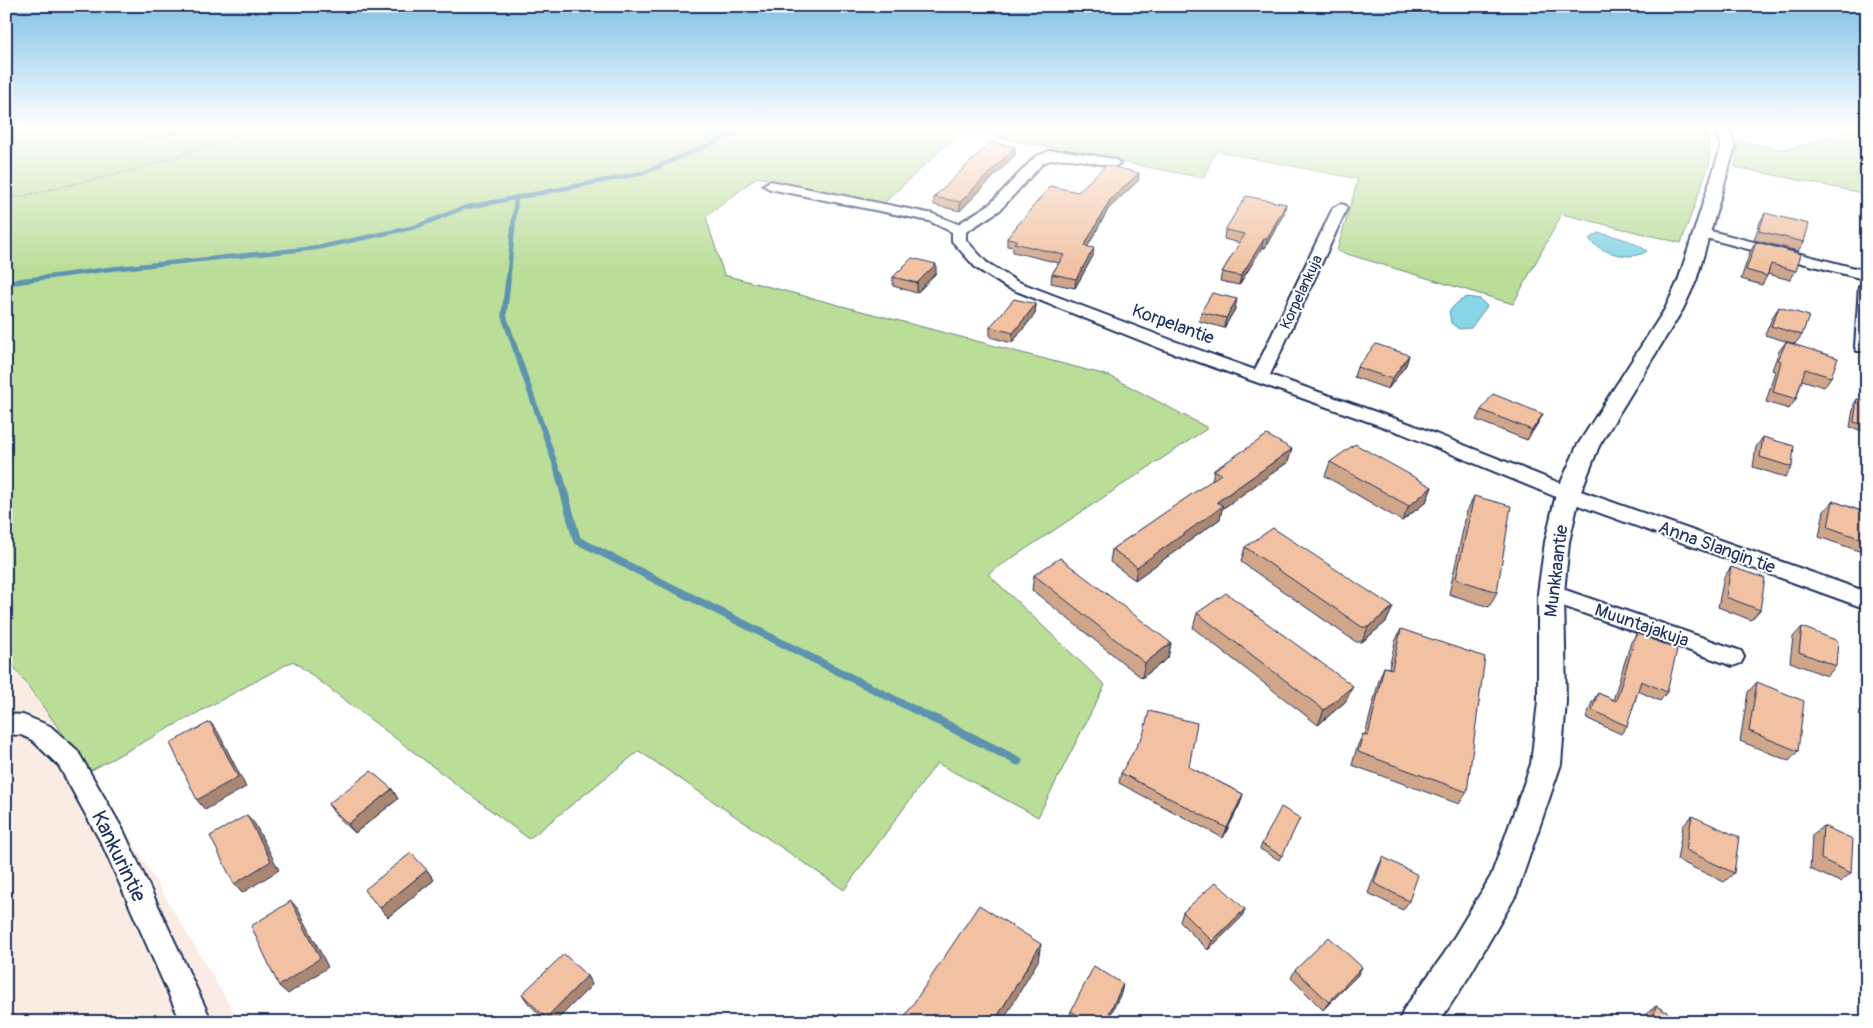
<svg xmlns="http://www.w3.org/2000/svg" width="1873" height="1028" font-family="Pangolin,sans-serif">
	<style>
		.built { fill: #fbece3 }
		.green { fill: #badd98; stroke: #6a867b }
		.water { fill: #87d5e5; stroke: #5c93af }
		.lines { fill: none; stroke-linecap: round; stroke-linejoin: round }
		.stream-far3 { stroke: #5c93af; stroke-width: 4.5 }
		.stream-far2 { stroke: #5c93af; stroke-width: 5.5 }
		.stream-far1 { stroke: #5c93af; stroke-width: 8 }
		.stream { stroke: #5c93af; stroke-width: 9 }
		.minor-casing { stroke: #1b2f5e; stroke-width: 4 }
		.tertiary-casing { stroke: #1b2f5e; stroke-width: 4 }
		.path { stroke: #1b2f5e; stroke-width: 2; stroke-dasharray: 0.5 2.5; stroke-linecap: butt }
		.minor { fill: #fff; fill-rule: evenodd }
		.tertiary { fill: #fff; fill-rule: evenodd }
		.wall { fill: #cfa68a; stroke: #1b2f5e }
		.shaded-wall { fill: #a98771; stroke: #1b2f5e }
		.building { fill: #f1c1a1; stroke: #1b2f5e }
		.labels { text-anchor: middle; stroke-width: 4; stroke-linejoin: round; paint-order: stroke }
		.far-street-label { font-size: 15px; fill: #1b2f5e; stroke: #fff }
		.street-label { font-size: 18px; fill: #1b2f5e; stroke: #fff }
		.near-street-label { font-size: 21px; fill: #1b2f5e; stroke: #fff }
	</style>
	<rect width="100%" height="100%" fill="#fff"/>
	<filter id="ink" filterUnits="userSpaceOnUse"><feTurbulence type="fractalNoise" baseFrequency=".02" numOctaves="2"/><feDisplacementMap in="SourceGraphic" scale="10" xChannelSelector="R" yChannelSelector="G"/><feConvolveMatrix kernelMatrix="1 2 1 2 8 2 1 2 1" color-interpolation-filters="sRGB"/></filter>
	<g filter="url(#ink)">
		<polygon class="built" points="6,656 90,771 240,1022 6,1022"/>
		<g class="green">
			<polygon points="6,127 1707,127 1710,162 1681,243 1562,214 1513,304 1337,251 1358,179 1216,151 1203,178 962,130 884,203 757,177 706,217 724,275 1110,376 1208,428 988,574 1105,685 1038,817 937,763 844,890 639,751 529,839 293,661 90,771 6,656"/>
			<polygon points="1845,127 1867,127 1867,194 1735,167 1739,141 1780,149 1794,148 1842,134"/>
		</g>
		<g class="water">
			<path d="M 1598,233 C 1616,236 1632,240 1647,251 C 1632,262 1600,253 1589,239 Z"/>
			<polygon points="1467,297 1480,299 1487,306 1471,328 1459,329 1451,323 1449,311 1458,302"/>
		</g>
		<g class="lines">
			<g class="stream-far3">
				<polyline points="18,281 110,269 316,248 415,227 463,208 643,173 729,136 736,127"/>
				<polyline points="508,281 516,198"/>
			</g>
			<g class="stream-far2">
				<polyline points="508,280 504,316 559,475"/>
				<polyline points="6,283 28,280"/>
			</g>
			<polyline class="stream-far1" points="559,474 577,540 935,720"/>
			<polyline class="stream" points="933,718 1018,761"/>
			<g class="minor-casing">
				<g id="minor">
					<path d="M 1049,151 L 1066,151 L 1114,159 L 1120,163 L 1114,167 C 1093,163 1063,153 1043,163 L 1000,210 L 966,232 L 966,240 L 986,262 L 1016,281 L 1174,341 L 1255,370 L 1333,208 L 1340,204 L 1345,205 L 1347,208 L 1270,375 L 1413,425 L 1575,489 L 1867,592 L 1867,609 L 1561,499 L 1401,433 L 1162,349 L 1006,287 L 976,268 L 952,241 L 952,232 L 929,221 L 770,189 L 763,185 L 770,181 L 933,214 L 958,224 L 990,204 L 1035,157 Z"/>
					<polygon points="1703,229 1867,271 1867,280 1698,236 1696,233 1698,230"/>
					<polygon points="1867,281 1867,351 1857,351 1855,347 1859,286"/>
					<polygon points="1551,585 1741,651 1744,657 1741,663 1733,666 1543,599 1540,593 1543,587"/>
					<polygon points="6,714 23,715 50,726 77,750 123,830 212,1022 181,1022 103,846 59,766 32,740 21,735 6,734"/>
				</g>
			</g>
			<g class="tertiary-casing">
				<polygon id="tertiary" points="1715,127 1729,127 1735,147 1696,281 1683,309 1599,446 1580,494 1569,542 1564,593 1566,701 1561,764 1516,895 1468,978 1439,1022 1399,1022 1404,1009 1444,954 1491,876 1503,843 1531,764 1538,701 1538,593 1545,542 1556,494 1577,446 1665,309 1678,281 1721,147"/>
			</g>
			<g class="path">
				<polyline points="6,135 23,127"/>
				<polyline points="134,140 162,137 194,127"/>
				<polyline points="6,161 12,147 42,127"/>
				<polyline points="6,200 138,169 266,127"/>
			</g>
			<use href="#minor" class="minor"/>
			<use href="#tertiary" class="tertiary"/>
		</g>
		<g class="wall">
			<polygon points="1015,155 960,211 934,205 934,197"/>
			<polygon points="1139,173 1138,181 1109,208 1087,247 1093,256 1075,288 1051,283 1052,274 1059,263 1013,252 1013,247 1007,246 1007,238 1078,192"/>
			<polygon points="1286,204 1284,213 1265,248 1262,248 1239,285 1220,281 1222,272 1240,243 1224,239 1225,230"/>
			<polygon points="1765,213 1804,242 1798,251 1754,240 1760,222"/>
			<polygon points="1756,242 1796,271 1790,280 1768,274 1762,285 1741,279 1750,252"/>
			<polygon points="936,273 917,293 893,286 893,277"/>
			<polygon points="1036,304 1035,314 1012,343 990,337 990,327"/>
			<polygon points="1779,307 1802,335 1795,344 1765,335 1773,316"/>
			<polygon points="1235,309 1224,328 1199,321 1201,312"/>
			<polygon points="1786,342 1831,377 1824,387 1802,380 1796,399 1789,409 1766,402 1775,371 1772,370 1779,351"/>
			<polygon points="1409,355 1406,365 1388,389 1354,377 1357,367"/>
			<polygon points="1857,399 1867,402 1867,432 1850,427 1854,404"/>
			<polygon points="1481,410 1543,414 1538,423 1527,440 1476,420"/>
			<polygon points="1763,437 1792,467 1785,477 1753,467 1756,447"/>
			<polygon points="1292,449 1288,462 1222,509 1220,519 1135,580 1110,562 1112,549 1212,481 1214,470"/>
			<polygon points="1330,462 1432,487 1426,502 1402,521 1325,476"/>
			<polygon points="1474,496 1497,592 1489,607 1449,594 1467,511"/>
			<polygon points="1833,501 1867,513 1867,543 1859,551 1819,537 1824,511"/>
			<polygon points="1245,547 1393,607 1386,622 1362,642 1356,642 1241,562"/>
			<polygon points="1731,567 1760,610 1751,620 1718,607 1724,577"/>
			<polygon points="1034,575 1171,643 1168,658 1142,678 1032,590"/>
			<polygon points="1197,613 1346,701 1318,725 1193,628"/>
			<polygon points="1802,627 1836,666 1827,676 1790,662 1793,637"/>
			<polygon points="1401,629 1467,792 1459,804 1352,765 1357,747 1363,734 1365,735 1379,680 1384,667 1389,668 1395,642"/>
			<polygon points="1637,633 1667,692 1660,701 1638,691 1627,726 1621,734 1586,718 1592,702 1598,693 1613,700 1631,642"/>
			<polygon points="1757,682 1798,751 1789,761 1740,741 1748,692"/>
			<polygon points="1189,767 1243,794 1240,804 1223,838 1119,783 1121,773"/>
			<polygon points="392,789 398,799 355,833 335,814 328,804"/>
			<polygon points="1692,816 1734,873 1724,882 1677,860 1683,826"/>
			<polygon points="1300,818 1279,860 1260,849 1262,844"/>
			<polygon points="1823,826 1851,873 1840,882 1810,869 1812,835"/>
			<polygon points="1383,857 1409,901 1403,910 1368,893 1378,867"/>
			<polygon points="427,870 434,880 388,917 364,890"/>
			<polygon points="1245,909 1241,918 1208,950 1180,922 1183,912"/>
			<polygon points="1362,967 1357,976 1323,1010 1291,978 1295,970"/>
			<polygon points="587,976 592,985 555,1022 547,1022 528,1003 522,994"/>
			<polygon points="1123,984 1121,993 1107,1022 1073,1022 1069,1019 1071,1011"/>
			<polygon points="1656,1006 1684,1022 1644,1022 1646,1014"/>
		</g>
		<g class="shaded-wall">
			<polygon points="1015,147 1015,155 960,211 960,202"/>
			<polygon points="1139,173 1138,181 1109,208 1083,255 1084,246 1110,200"/>
			<polygon points="1286,204 1284,213 1265,248 1267,239"/>
			<polygon points="1264,239 1262,248 1239,285 1241,276"/>
			<polygon points="1094,248 1093,256 1075,288 1076,279"/>
			<polygon points="936,264 936,273 917,293 917,283"/>
			<polygon points="1237,299 1235,309 1224,328 1226,318"/>
			<polygon points="1036,304 1035,314 1012,343 1013,333"/>
			<polygon points="1409,355 1406,365 1388,389 1392,379"/>
			<polygon points="1543,414 1538,423 1527,440 1532,430"/>
			<polygon points="1292,449 1288,462 1222,509 1220,519 1135,580 1137,567 1217,502"/>
			<polygon points="1432,487 1426,502 1402,521 1409,506"/>
			<polygon points="1393,607 1386,622 1362,642 1368,627"/>
			<polygon points="1171,643 1168,658 1142,678 1145,663"/>
			<polygon points="1353,686 1346,701 1318,725 1324,710"/>
			<polygon points="210,722 218,732 246,787 205,810 197,800"/>
			<polygon points="392,789 398,799 355,833 348,824"/>
			<polygon points="1243,794 1240,804 1223,838 1227,828"/>
			<polygon points="247,815 255,824 279,870 242,893 234,884"/>
			<polygon points="427,870 434,880 388,917 380,908"/>
			<polygon points="291,901 299,910 328,967 288,994 279,986"/>
			<polygon points="1245,909 1241,918 1208,950 1212,941"/>
			<polygon points="1041,944 1038,961 1002,1022 994,1022"/>
			<polygon points="1362,967 1357,976 1323,1010 1329,1002"/>
			<polygon points="587,976 592,985 555,1022 548,1022 546,1018"/>
			<polygon points="1123,984 1121,993 1107,1022 1105,1022"/>
		</g>
		<g class="building">
			<polygon points="991,142 1015,147 960,202 934,197"/>
			<polygon points="1106,165 1139,173 1110,200 1084,246 1094,248 1076,279 1052,274 1064,255 1014,243 1017,240 1007,238 1050,186 1078,192"/>
			<polygon points="1246,196 1286,204 1267,239 1264,239 1241,276 1222,272 1245,234 1225,230"/>
			<polygon points="1765,213 1809,224 1804,242 1759,231"/>
			<polygon points="1756,242 1801,254 1796,271 1771,264 1767,276 1746,270"/>
			<polygon points="912,258 936,264 917,283 893,277"/>
			<polygon points="1212,293 1237,299 1226,318 1201,312"/>
			<polygon points="1014,299 1036,304 1013,333 990,327"/>
			<polygon points="1779,307 1809,316 1802,335 1771,326"/>
			<polygon points="1786,342 1838,358 1831,377 1805,369 1796,399 1773,392 1781,361 1778,360"/>
			<polygon points="1376,344 1409,355 1392,379 1357,367"/>
			<polygon points="1493,394 1543,414 1532,430 1481,410"/>
			<polygon points="1857,399 1867,402 1867,426 1854,422"/>
			<polygon points="1267,435 1292,449 1217,502 1223,506 1137,567 1112,549 1221,474 1214,470"/>
			<polygon points="1763,437 1794,446 1792,467 1760,457"/>
			<polygon points="1355,444 1432,487 1409,506 1330,462"/>
			<polygon points="1474,496 1511,506 1497,592 1456,579"/>
			<polygon points="1833,501 1867,513 1867,541 1828,527"/>
			<polygon points="1273,528 1393,607 1368,627 1362,627 1245,547"/>
			<polygon points="1060,558 1171,643 1145,663 1034,575"/>
			<polygon points="1731,567 1765,578 1760,610 1726,597"/>
			<polygon points="1226,593 1353,686 1324,710 1197,613"/>
			<polygon points="1802,627 1838,641 1836,666 1799,652"/>
			<polygon points="1401,629 1485,657 1467,792 1358,752 1363,734 1368,736 1384,667 1392,669"/>
			<polygon points="1637,633 1677,650 1667,692 1641,681 1627,726 1592,710 1598,693 1616,701"/>
			<polygon points="1757,682 1804,701 1798,751 1749,731"/>
			<polygon points="1149,711 1197,723 1189,767 1243,794 1227,828 1121,773 1143,735"/>
			<polygon points="210,722 238,777 197,800 170,743"/>
			<polygon points="371,771 392,789 348,824 328,804"/>
			<polygon points="1281,807 1300,818 1282,856 1262,844"/>
			<polygon points="247,815 271,861 234,884 210,836"/>
			<polygon points="1692,816 1739,837 1734,873 1686,850"/>
			<polygon points="1823,826 1853,839 1851,873 1821,859"/>
			<polygon points="411,853 427,870 380,908 364,890"/>
			<polygon points="1383,857 1418,875 1409,901 1374,883"/>
			<polygon points="1216,882 1245,909 1212,941 1183,912"/>
			<polygon points="291,901 320,958 279,986 251,926"/>
			<polygon points="979,905 1041,944 994,1022 901,1022"/>
			<polygon points="1329,937 1362,967 1329,1002 1295,970"/>
			<polygon points="564,954 587,976 546,1018 522,994"/>
			<polygon points="1094,966 1123,984 1105,1022 1088,1022 1071,1011"/>
			<polygon points="1656,1006 1684,1022 1652,1022"/>
		</g>
	</g>
	<linearGradient id="sky" x2="0" y2="1"><stop stop-color="#81c1e7"/><stop offset="0.47" stop-color="#fff"/><stop offset="1" stop-color="#fff" stop-opacity="0"/></linearGradient>
	<rect width="1873" height="271" fill="url(#sky)"/>
	<g class="labels">
		<g class="far-street-label">
			<text transform="translate(1301 292) rotate(-65)" y="5">Korpelankuja</text>
		</g>
		<g class="street-label">
			<text transform="translate(1173 324) rotate(20)" y="6">Korpelantie</text>
			<text transform="translate(1717 547) rotate(20)" y="6">Anna Slangin tie</text>
			<text transform="translate(1556 571) rotate(-83)" y="6">Munkkaantie</text>
			<text transform="translate(1642 625) rotate(19)" y="6">Muuntajakuja</text>
		</g>
		<g class="near-street-label">
			<text transform="translate(119 856) rotate(64)" y="7">Kankurintie</text>
		</g>
	</g>
	<rect width="1873" height="1028" fill="none" stroke="#fff" stroke-width="25"/>
	<rect x="12" y="12" width="1848" height="1003" fill="none" stroke="#1b2f5e" stroke-width="2" filter="url(#ink)"/>
</svg>
